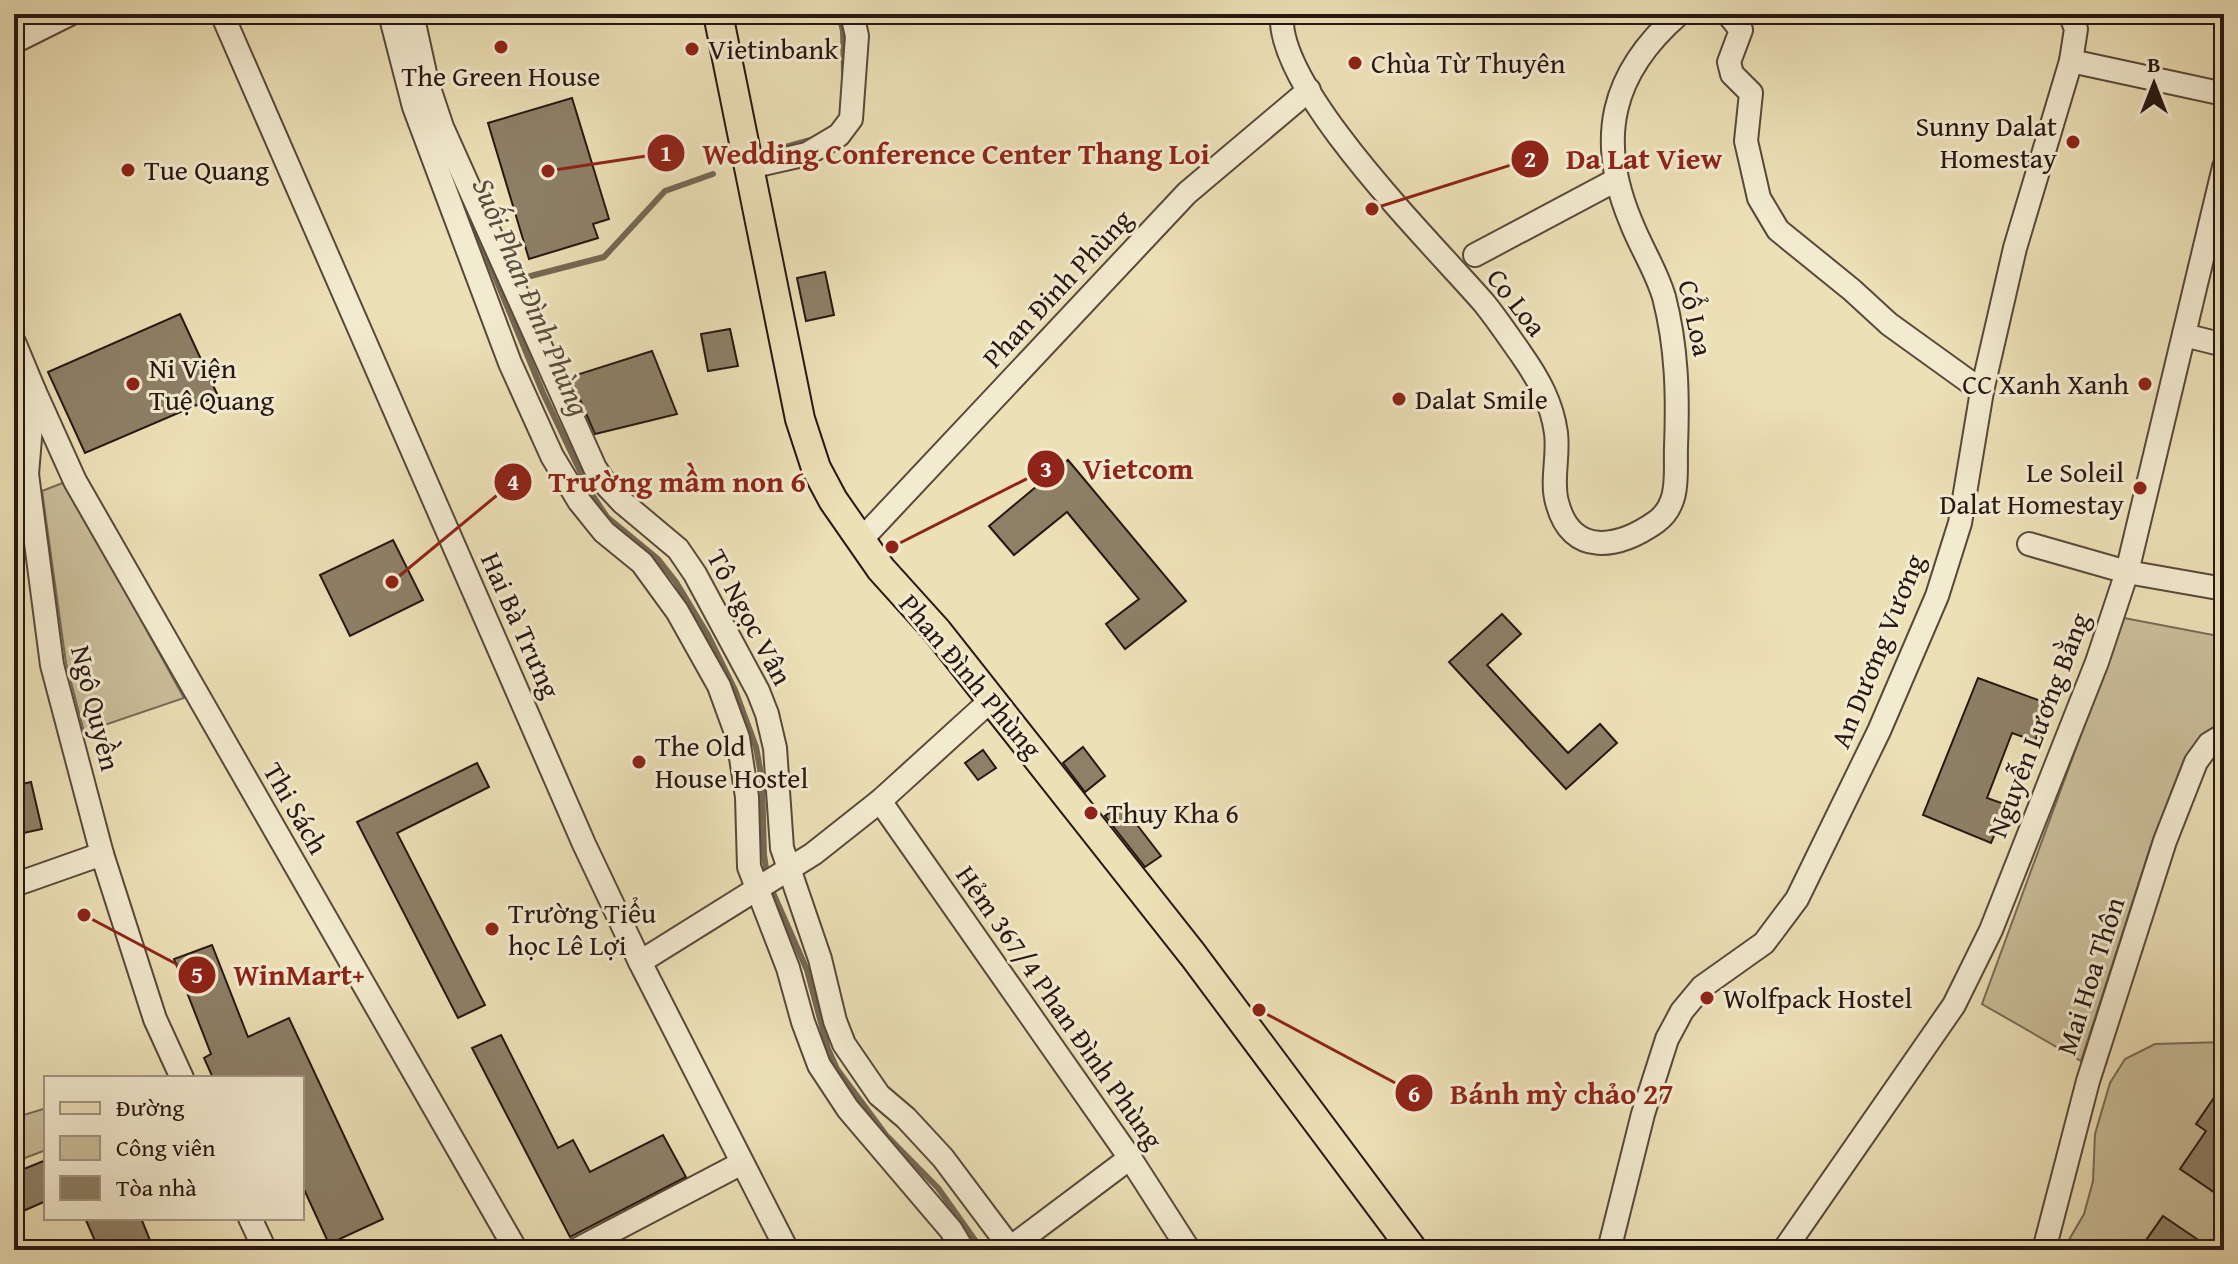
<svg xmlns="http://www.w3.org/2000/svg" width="2238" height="1264" font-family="'Gentium Book Plus',serif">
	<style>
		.green { fill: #cabe9a; stroke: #786a56; stroke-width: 2 }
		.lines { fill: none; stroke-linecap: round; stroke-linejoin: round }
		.stream { stroke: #756753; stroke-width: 6 }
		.building { fill: #8d8067; stroke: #261712; stroke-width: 2 }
		.minor-casing { stroke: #58493b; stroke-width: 26 }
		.major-casing { stroke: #261712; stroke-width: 32 }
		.minor { stroke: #f3ebd0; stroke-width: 22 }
		.major { stroke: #ece0b6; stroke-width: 28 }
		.poi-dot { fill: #8f2418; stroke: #f3ebd0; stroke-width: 3 }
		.labels { text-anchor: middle; stroke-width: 6; stroke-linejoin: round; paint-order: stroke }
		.poi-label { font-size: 28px; fill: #261712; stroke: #f3ebd0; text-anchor: start }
		.street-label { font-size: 28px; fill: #261712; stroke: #f3ebd0 }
		.water-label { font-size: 30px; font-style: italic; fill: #5a4c3d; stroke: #f3ebd0 }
		.leader { fill: none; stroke: #8f2418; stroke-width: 3 }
		.callout-dot { fill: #8f2418; stroke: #f3ebd0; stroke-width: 3 }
		.mark-label { font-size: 24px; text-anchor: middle; font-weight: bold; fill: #fff }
		.callout-label { font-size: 30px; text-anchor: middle; font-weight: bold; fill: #8f2418; stroke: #f3ebd0; stroke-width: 6; stroke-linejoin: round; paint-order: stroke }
	</style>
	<rect width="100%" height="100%" fill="#ece0b6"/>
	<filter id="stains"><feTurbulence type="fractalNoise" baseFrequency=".0025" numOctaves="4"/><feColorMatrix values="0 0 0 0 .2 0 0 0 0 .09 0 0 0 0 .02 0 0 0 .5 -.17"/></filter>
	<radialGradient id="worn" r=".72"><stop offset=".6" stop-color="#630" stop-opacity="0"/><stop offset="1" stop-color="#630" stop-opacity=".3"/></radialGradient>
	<g class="green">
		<polygon points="65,482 184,698 84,732 66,663 42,491"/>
		<polygon points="2124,618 2224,637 2224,719 2185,757 2152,842 2081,1061 1982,1004"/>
		<polygon points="2224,1042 2224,1250 2063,1250 2084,1214 2093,1181 2095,1134 2110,1083 2125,1059 2155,1044"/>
		<polygon points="43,1109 46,1110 46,1150 14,1162 14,1118"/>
	</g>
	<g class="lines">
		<g class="stream">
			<polyline points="839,14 843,31 844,74"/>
			<polyline points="771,151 814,139"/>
			<polyline points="471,219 543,393 589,490 607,517 658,559 676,582 708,635 735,690 756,747 762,780 764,855 767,875"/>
			<polyline points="523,278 604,257 665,191 713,174"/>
			<polyline points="770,886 807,970 828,1049 837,1069 886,1135 938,1188 982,1250"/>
		</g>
	</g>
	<g class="building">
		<polygon points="572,98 609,219 593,224 598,238 529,259 488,123"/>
		<polygon points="825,272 834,315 806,321 797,278"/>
		<polygon points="180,314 218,396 85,453 48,372"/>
		<polygon points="730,329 738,366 708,371 701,334"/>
		<polygon points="652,351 677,414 595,434 570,377"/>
		<polygon points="1068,460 1186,601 1125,649 1106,624 1139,599 1067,512 1014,555 989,526"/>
		<polygon points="393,540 423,600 350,636 320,575"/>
		<polygon points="1502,614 1521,634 1487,665 1568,753 1600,724 1617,743 1566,789 1449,662"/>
		<polygon points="1978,678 2049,704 2035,741 2012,733 1987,798 2007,805 1991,843 1923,815"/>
		<polygon points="1083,747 1105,776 1085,792 1063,763"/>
		<polygon points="983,750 996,768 978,780 965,763"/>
		<polygon points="477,763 489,787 397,833 485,1005 458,1018 357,822"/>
		<polygon points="31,782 42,829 14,835 14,786"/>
		<polygon points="1121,804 1161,856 1145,867 1105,816"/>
		<polygon points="212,945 248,1037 289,1018 383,1219 329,1244 302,1185 302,1078 213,1078 204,1058 211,1054 174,959"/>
		<polygon points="501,1035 558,1148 573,1140 590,1172 663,1135 686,1177 570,1237 472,1048"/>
		<polygon points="2224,1083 2224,1199 2180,1169 2206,1131 2196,1124"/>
		<polygon points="46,1160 46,1201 14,1215 14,1173"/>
		<polygon points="2163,1216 2213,1250 2155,1250 2144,1243"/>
		<polygon points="85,1218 141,1218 154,1250 99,1250"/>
	</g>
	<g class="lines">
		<g class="minor-casing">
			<g id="minor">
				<polyline points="222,14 584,844 640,962 787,1250"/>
				<polyline points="390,14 414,107 510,363 552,456 579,501 604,532 642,563 677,611 719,686 738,738 747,797 749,867 788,968 803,1022 819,1065 848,1109 951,1230 963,1250"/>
				<polyline points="412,14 427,82 442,127 595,468 607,486 622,502 678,549 695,574 758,691 767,714 775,748 782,848 820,959 835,1021 844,1044 879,1095 906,1118 943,1158 1012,1250"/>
				<path d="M 1282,14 C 1275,89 1434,245 1484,303 C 1497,319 1509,337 1521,354 C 1538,378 1552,403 1556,433 C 1559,456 1551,481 1557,502 C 1571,558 1619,548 1656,522 C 1681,504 1675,473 1676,447 C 1678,396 1677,347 1664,297 C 1656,270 1641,248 1631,222 C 1596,139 1611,73 1679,14"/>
				<polyline points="1728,14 1741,30 1729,62 1732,74 1751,93 1746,141 1759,198 1778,230 1852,290 1889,324 1982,391"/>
				<polyline points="14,42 70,14"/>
				<polyline points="2071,61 2224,94"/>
				<polyline points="750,167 807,154 839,135 851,119 857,36 852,14"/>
				<polyline points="1475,255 1616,180"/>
				<polyline points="2184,335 2224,345"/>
				<polyline points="14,342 34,390 27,474 52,665 102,854 155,1019 182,1078"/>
				<polyline points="14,395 34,390 75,481 516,1250"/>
				<polyline points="861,540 1187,193 1309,90"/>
				<polyline points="2029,544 2127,572 2224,589"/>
				<polyline points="880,801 1130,1158 1189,1250"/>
				<polyline points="14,885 102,854"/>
				<polyline points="640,962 813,854 880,801 990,701"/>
				<polyline points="250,1218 265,1250"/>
				<polyline points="1010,1248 1130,1158"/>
				<polyline points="576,1250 742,1163"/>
				<polyline points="1609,1250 1643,1114 1667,1039 1682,1011 1702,987 1764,943 1797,899 1879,731 1937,596 1960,523 1982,391 2015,248 2071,61 2076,29 2070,14"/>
				<polyline points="1784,1250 1954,1005 1991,930 2097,662 2127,572 2224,167"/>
				<polyline points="2044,1250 2088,1081 2165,841 2196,762 2209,744 2224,735"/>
			</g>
		</g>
		<g class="major-casing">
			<polyline id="major" points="718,14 800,419 816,468 833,500 881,569 937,631 1193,955 1413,1250"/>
		</g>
		<use href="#minor" class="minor"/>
		<use href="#major" class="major"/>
	</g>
	<g class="poi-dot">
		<circle cx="501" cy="47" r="8"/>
		<circle cx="692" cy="49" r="8"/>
		<circle cx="1355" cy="63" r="8"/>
		<circle cx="2073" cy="142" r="8"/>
		<circle cx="128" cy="170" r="8"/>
		<circle cx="133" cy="384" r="8"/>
		<circle cx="2145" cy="384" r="8"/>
		<circle cx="1399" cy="399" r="8"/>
		<circle cx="2140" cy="488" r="8"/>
		<circle cx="639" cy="762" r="8"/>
		<circle cx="1091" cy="813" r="8"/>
		<circle cx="492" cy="929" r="8"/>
		<circle cx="1707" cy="998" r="8"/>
	</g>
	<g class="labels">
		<g class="poi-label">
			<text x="708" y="59">Vietinbank</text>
			<text x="1371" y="73">Chùa Từ Thuyên</text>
			<text x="501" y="86" text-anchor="middle">The Green House</text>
			<text x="2057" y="136" text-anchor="end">Sunny Dalat<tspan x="2057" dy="32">Homestay</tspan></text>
			<text x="144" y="180">Tue Quang</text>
			<text x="149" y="378">Ni Viện<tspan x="149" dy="32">Tuệ Quang</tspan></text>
			<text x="2129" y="394" text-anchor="end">CC Xanh Xanh</text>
			<text x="1415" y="409">Dalat Smile</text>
			<text x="2124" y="482" text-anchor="end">Le Soleil<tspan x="2124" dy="32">Dalat Homestay</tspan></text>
			<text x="655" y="756">The Old<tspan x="655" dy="32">House Hostel</tspan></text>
			<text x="1107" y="823">Thuy Kha 6</text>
			<text x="508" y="923">Trường Tiểu<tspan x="508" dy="32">học Lê Lợi</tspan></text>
			<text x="1723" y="1008">Wolfpack Hostel</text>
		</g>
		<g class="street-label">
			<text transform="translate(1057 288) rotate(-47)" y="10">Phan Đinh Phùng</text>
			<text transform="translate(1517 302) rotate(52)" y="10">Co Loa</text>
			<text transform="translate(1696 318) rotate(78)" y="10">Cổ Loa</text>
			<text transform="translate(750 617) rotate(62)" y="10">Tô Ngọc Vân</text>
			<text transform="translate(521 625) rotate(66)" y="10">Hai Bà Trưng</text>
			<text transform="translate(1877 651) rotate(-68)" y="10">An Dương Vương</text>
			<text transform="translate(971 676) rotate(50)" y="10">Phan Đình Phùng</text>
			<text transform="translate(96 708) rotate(76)" y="10">Ngô Quyền</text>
			<text transform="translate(2038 725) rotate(-69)" y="10">Nguyễn Lương Bằng</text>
			<text transform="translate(296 808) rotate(60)" y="10">Thi Sách</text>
			<text transform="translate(2090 976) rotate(-72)" y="10">Mai Hoa Thôn</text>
			<text transform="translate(1060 1007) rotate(55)" y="10">Hẻm 367/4 Phan Đình Phùng</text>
		</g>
		<g class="water-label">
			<text transform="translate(531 297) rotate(67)" y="10">Suối Phan Đình Phùng</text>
		</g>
	</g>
	<path class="leader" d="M548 171L666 153M1372 209L1530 159M892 547L1046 469M392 582L513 482M84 915L197 975M1259 1010L1414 1093"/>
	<g class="callout-dot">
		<circle cx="548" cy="171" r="8"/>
		<circle cx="1372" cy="209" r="8"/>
		<circle cx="892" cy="547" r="8"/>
		<circle cx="392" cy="582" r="8"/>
		<circle cx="84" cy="915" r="8"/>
		<circle cx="1259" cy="1010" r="8"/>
		<circle cx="666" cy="153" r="20"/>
		<circle cx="1530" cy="159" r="20"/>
		<circle cx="1046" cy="469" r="20"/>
		<circle cx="513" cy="482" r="20"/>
		<circle cx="197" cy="975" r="20"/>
		<circle cx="1414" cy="1093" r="20"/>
	</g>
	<g class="mark-label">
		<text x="666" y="161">1</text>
		<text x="1530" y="167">2</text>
		<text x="1046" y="477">3</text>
		<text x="513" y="490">4</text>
		<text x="197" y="983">5</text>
		<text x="1414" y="1102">6</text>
	</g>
	<g class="callout-label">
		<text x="956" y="164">Wedding Conference Center Thang Loi</text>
		<text x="1644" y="169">Da Lat View</text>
		<text x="1138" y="479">Vietcom</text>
		<text x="677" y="492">Trường mầm non 6</text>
		<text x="299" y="985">WinMart+</text>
		<text x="1562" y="1104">Bánh mỳ chảo 27</text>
	</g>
	<rect width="2238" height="1264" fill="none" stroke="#ece0b6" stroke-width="48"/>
	<rect x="16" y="16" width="2206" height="1232" fill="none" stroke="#261712" stroke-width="4"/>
	<rect x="24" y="24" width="2190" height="1216" fill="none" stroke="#261712" stroke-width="2"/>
	<rect x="44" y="1076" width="260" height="144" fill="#f3ebd0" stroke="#a19684" stroke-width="2"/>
	<rect x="60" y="1102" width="40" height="12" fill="#ece0b6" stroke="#a19684" stroke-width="2"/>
	<text x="116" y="1116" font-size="24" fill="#261712">Đường</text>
	<rect x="60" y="1136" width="40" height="24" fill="#cabe9a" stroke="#a19684" stroke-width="2"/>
	<text x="116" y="1156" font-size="24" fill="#261712">Công viên</text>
	<rect x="60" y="1176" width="40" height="24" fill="#8d8067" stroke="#a19684" stroke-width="2"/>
	<text x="116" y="1196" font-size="24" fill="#261712">Tòa nhà</text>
	<g transform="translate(2154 84)" stroke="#f3ebd0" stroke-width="6" paint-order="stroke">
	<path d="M0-6L14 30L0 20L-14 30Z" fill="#261712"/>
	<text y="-12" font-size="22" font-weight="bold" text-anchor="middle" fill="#261712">B</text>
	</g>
	<rect width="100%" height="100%" filter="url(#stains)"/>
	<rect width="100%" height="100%" fill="url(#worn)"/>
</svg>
